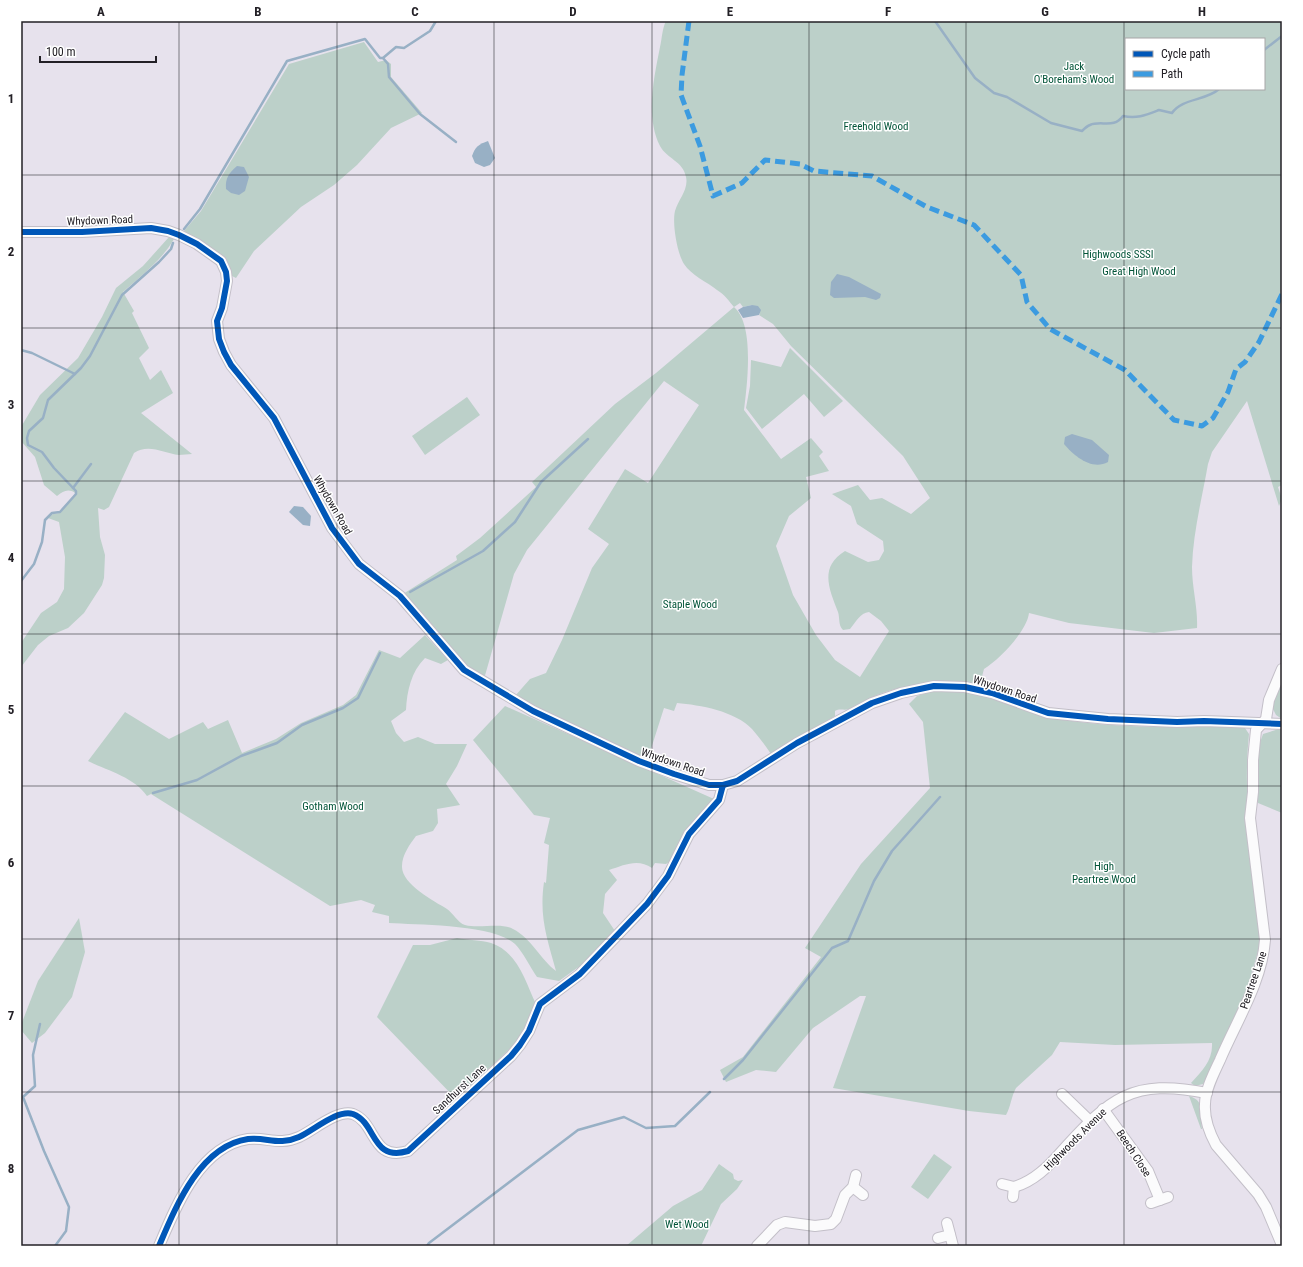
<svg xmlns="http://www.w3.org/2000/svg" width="1303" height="1267" font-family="'Roboto Condensed',sans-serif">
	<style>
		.green { fill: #bcd0c9; fill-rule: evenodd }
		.water { fill: #98b0c5 }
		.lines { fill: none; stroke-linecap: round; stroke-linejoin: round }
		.stream { stroke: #98b0c5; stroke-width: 2.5 }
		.minor-casing { stroke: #c3bfc8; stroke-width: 12 }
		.minor { stroke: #fbfbfc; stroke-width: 10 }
		.quiet { stroke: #3c9be0; stroke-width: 5; stroke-dasharray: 10 5; stroke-linecap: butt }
		.cycleway-casing { stroke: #fff; stroke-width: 8 }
		.cycleway { stroke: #0057b8; stroke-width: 6 }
		.grid { fill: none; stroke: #232026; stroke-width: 1; stroke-opacity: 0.55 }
		.labels { text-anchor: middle; stroke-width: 3; stroke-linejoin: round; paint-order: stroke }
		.park-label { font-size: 11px; fill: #025438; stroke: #fff }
		.street-label { font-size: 11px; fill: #232026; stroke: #fff }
		.neatline { fill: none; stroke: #232026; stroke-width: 1.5 }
		.grid-label { font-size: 13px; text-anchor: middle; font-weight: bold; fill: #232026 }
	</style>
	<rect width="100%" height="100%" fill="#e7e2ed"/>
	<g class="green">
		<path d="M 666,21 L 1282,21 L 1282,485 L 1278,487 L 1282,499 L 1279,506 L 1247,401 L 1212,452 L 1208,464 C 1202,498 1193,533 1192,567 C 1192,588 1198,608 1197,628 L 1154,633 L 1069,623 L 1029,613 C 1027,631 999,660 984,669 L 980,684 C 945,681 911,682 877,695 C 868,699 859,706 849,709 C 844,711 840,708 835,711 L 835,716 L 771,754 C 765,745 759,737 752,729 C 735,711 700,705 677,703 L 674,711 L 664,708 L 650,752 L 647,751 L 643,760 L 515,696 L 530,679 L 546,673 L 562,640 L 592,568 L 609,544 L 588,529 L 625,469 L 648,483 L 699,405 L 664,381 L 527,550 L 514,574 L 484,679 L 468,669 L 403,594 L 457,560 L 456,556 L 480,538 L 536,487 L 532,482 L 615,404 L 656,373 L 734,307 C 729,301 724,294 717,290 C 707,282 691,275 684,264 C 677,253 672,223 675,211 C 678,200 689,189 686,177 C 683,161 667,159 660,146 C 645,116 654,78 660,47 C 662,39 662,29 666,21 ZM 1126,39 L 1264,39 L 1264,89 L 1126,89 ZM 740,303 L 743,307 L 752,305 L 760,314 L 759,315 L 773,324 L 791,346 L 903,456 L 930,498 L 911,514 L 882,498 L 870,500 L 858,485 L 832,494 L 851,506 L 857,524 L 883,541 L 884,551 L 879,560 L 868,562 L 845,551 C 819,567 829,589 838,612 C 840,618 838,625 843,630 L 850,629 C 856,622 860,613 869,612 L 881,621 L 889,631 L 860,677 L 835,660 L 816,635 L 793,595 L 776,546 L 789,516 L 811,498 L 806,477 L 829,471 L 819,456 L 823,452 L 811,438 L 781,459 L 744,410 C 747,385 755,325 734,307 Z"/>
		<path d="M 364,42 L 378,62 L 386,60 L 391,64 L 391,77 L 422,113 L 391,128 L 357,165 L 334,185 L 301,207 L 254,251 L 236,278 L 230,275 C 218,249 207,246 184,231 L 201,211 L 289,64 Z"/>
		<path d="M 169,237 L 174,239 C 161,261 142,275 123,292 L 134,311 L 132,313 L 149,348 L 139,358 L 150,380 L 161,370 L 173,393 L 141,413 L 192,454 C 188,454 183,455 179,455 C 164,453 148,443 134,453 L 109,507 L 104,510 L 98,508 L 100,537 L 105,555 L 104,578 L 102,585 L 84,613 L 68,628 L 49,636 L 38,645 L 21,667 L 21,643 L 41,613 L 57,602 L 64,589 L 65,557 L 59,522 L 48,518 L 53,514 L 60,513 L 77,494 C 69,488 64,490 57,496 L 44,485 L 35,457 L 21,441 L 21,427 L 40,395 L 78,358 L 102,317 L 116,288 L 143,266 Z"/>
		<polygon points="790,348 843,401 824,417 804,394 762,429 746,408 750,386 751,360 781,367"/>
		<polygon points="467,397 480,415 425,455 412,436"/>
		<path d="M 425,635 L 448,660 L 441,664 L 425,658 C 411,672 407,691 406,710 L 391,721 L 396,733 L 404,742 L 418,737 L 435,744 L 467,744 L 457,766 L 446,784 L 460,805 L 437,809 L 438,823 L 433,831 L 416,836 C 410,844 402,855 402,866 C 401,884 434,901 447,909 C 453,913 458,923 465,925 C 480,929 501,922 513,929 C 531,938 541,960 556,971 C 547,938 539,917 544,882 L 546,883 L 549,845 L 544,843 L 550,818 L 534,815 L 473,740 L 505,706 L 714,799 L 672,860 L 666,864 L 655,863 L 652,868 C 638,858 624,865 609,870 L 617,880 L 605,894 L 603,913 L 615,931 L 587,961 L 559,981 L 537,977 C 530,967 523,952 515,944 C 493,924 418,925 389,923 L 389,916 L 372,912 L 375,905 L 361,900 L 330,906 L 151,794 L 147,796 C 134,777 108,771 88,761 L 125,712 L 169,739 L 203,722 L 208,729 L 228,720 L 242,753 L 276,739 L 301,723 L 343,705 L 356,695 L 379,650 L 400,658 Z"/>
		<polygon points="1282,677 1282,719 1276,715 1271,705"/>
		<path d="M 932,691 C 964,691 981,693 1012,704 C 1027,709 1041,717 1057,719 C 1096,725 1136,727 1175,727 C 1199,727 1220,725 1245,728 L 1249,734 C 1242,801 1254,870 1260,936 L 1259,948 L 1244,999 L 1222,1043 L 1208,1078 L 1203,1084 L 1195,1086 L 1191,1083 C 1202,1071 1213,1060 1212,1043 L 1115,1045 L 1060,1042 L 1052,1055 L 1016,1088 C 1011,1097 1011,1106 1006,1115 L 969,1111 L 833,1088 L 866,996 L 860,996 L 813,1028 L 776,1072 L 756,1070 L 726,1082 L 720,1070 L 743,1057 L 821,957 L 805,948 L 861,864 L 930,788 L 923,722 L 909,704 L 917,696 Z"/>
		<path d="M 1282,728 L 1282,813 L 1258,803 C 1257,780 1254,755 1263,734 Z"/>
		<polygon points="79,918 85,952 72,997 45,1033 32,1043 21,1030 21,1025 38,981"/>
		<path d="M 457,938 C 468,940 481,940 491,943 C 518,952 525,981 536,1004 L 524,1030 L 515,1044 L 456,1099 L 377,1017 L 413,945 L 430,945 Z"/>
		<path d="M 1189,1096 C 1206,1101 1200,1113 1202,1129 L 1201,1129 Z"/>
		<polygon points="934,1154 952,1167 928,1199 911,1187"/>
		<polygon points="719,1164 733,1174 734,1179 738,1181 743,1180 737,1189 721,1204 701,1246 626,1246 673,1206 702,1190"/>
	</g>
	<g class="water">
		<path d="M 488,141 L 495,158 L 490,165 L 484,167 L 475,163 L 472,156 C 475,147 479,144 488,141 Z"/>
		<path d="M 237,166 L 244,167 L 249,177 L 245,191 L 239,195 L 231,193 L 226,189 C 225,178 229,173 237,166 Z"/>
		<polygon points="837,274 849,277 881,294 880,298 876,300 865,297 834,298 830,295 831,282"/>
		<polygon points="752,305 758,306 761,310 759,315 743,318 738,310 743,307"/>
		<path d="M 1072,434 L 1092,440 L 1109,455 L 1108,462 C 1092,471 1074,456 1064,444 L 1065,437 Z"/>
		<polygon points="294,506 303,507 311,516 310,526 303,525 289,512"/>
	</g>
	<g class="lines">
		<g class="stream">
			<path d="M 935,21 L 975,78 L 994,93 L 1007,97 L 1051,123 L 1082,131 C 1084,129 1087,126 1090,125 C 1101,120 1114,129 1123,116 C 1137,119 1146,115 1159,110 L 1172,113 C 1182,98 1206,101 1219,89"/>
			<polyline points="1264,50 1282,36"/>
			<polyline points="383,58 388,64 389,77 420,114 456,142"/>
			<polyline points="184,229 200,209 287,61 365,39 380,58 383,58 396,47 404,48 430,31 436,21"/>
			<polyline points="21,350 32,353 75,374"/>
			<polyline points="73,488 91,464"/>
			<polyline points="21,581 34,564 42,542 45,520 52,513 60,512 76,494 76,491 54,468 42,452 28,445 27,438 29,431 43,418 48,400 81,368 90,356 122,295 159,262 171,249 173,243"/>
			<polyline points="410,592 483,551 515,522 541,482 588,439"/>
			<polyline points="153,793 197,780 241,756 277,743 302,725 343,708 358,698 380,653"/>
			<polyline points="40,1024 33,1055 35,1086 23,1097 44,1151 69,1207 66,1231 55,1246"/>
			<polyline points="724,1079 743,1060 832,948 848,941 874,881 892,851 940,797"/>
			<polyline points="427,1246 429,1243 578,1130 624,1117 646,1128 675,1126 710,1092"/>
		</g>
		<g class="minor-casing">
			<g id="minor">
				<polyline points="21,232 82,232 151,228 168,231 179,235 197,244 221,261 226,272 227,281 222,308 217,321 219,339 224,352 231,365 274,418 332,528 359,564 400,596 464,670 533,711 639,761 674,774 709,785 723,785 737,781 797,743 872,703 901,693 934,686 965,687 992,693 1048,713 1108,719 1177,722 1204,721 1282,724"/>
				<path d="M 1282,669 L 1269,700 L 1266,719 L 1256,730 L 1253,760 L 1253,792 L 1250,818 L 1265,940 C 1262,982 1236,1022 1220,1060 C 1214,1073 1205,1090 1205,1104 C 1204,1118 1209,1132 1216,1145 L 1258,1194 L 1266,1207 L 1282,1245"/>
				<polyline points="1062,1094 1090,1121"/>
				<polyline points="1103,1109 1148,1171 1160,1200"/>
				<polyline points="1002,1184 1014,1187 1013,1197"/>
				<polyline points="853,1187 863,1195"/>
				<path d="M 1014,1187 C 1034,1181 1048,1167 1062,1151 C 1110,1098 1132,1078 1207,1093"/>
				<polyline points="1151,1203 1168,1197"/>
				<polyline points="947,1223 953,1246"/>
				<polyline points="938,1238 950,1235"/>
				<path d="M 159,1246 C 176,1206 200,1146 248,1139 C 267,1137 279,1146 299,1137 C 313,1131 337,1109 353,1114 C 377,1123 371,1162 408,1151 L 511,1056 L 520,1045 L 529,1031 L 540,1004 L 580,974 L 647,904 L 668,876 L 689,834 L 719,800 L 723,785"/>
				<polyline points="757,1246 777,1225 785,1222 815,1226 831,1224 836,1219 845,1195 853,1187 856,1175"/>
			</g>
		</g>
		<use href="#minor" class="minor"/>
		<polyline class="quiet" points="689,21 682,75 681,95 700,146 713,196 742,183 765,160 800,164 814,171 872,176 927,207 974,225 1021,275 1027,302 1050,329 1125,370 1174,420 1202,426 1213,418 1228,392 1236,369 1245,362 1259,342 1282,294"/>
		<g class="cycleway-casing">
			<g id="cycleway">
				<polyline points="21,232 82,232 151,228 168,231 179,235 197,244 221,261 226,272 227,281 222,308 217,321 219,339 224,352 231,365 274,418 332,528 359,564 400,596 464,670 533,711 639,761 674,774 709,785 723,785 737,781 797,743 872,703 901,693 934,686 965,687 992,693 1048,713 1108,719 1177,722 1204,721 1282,724"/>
				<path d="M 159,1246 C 176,1206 200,1146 248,1139 C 267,1137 279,1146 299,1137 C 313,1131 337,1109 353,1114 C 377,1123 371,1162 408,1151 L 511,1056 L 520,1045 L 529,1031 L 540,1004 L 580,974 L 647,904 L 668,876 L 689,834 L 719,800 L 723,785"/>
			</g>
		</g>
		<use href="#cycleway" class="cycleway"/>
	</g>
	<path class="grid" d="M 179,21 L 179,1246M 337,21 L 337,1246M 494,21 L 494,1246M 652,21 L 652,1246M 809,21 L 809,1246M 966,21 L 966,1246M 1124,21 L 1124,1246M 21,175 L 1282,175M 21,328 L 1282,328M 21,481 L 1282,481M 21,634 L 1282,634M 21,786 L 1282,786M 21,939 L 1282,939M 21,1092 L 1282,1092"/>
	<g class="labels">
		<g class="park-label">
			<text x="1074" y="70">Jack<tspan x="1074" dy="13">O'Boreham's Wood</tspan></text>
			<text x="876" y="130">Freehold Wood</text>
			<text x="1118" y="258">Highwoods SSSI</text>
			<text x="1139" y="275">Great High Wood</text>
			<text x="690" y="608">Staple Wood</text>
			<text x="333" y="810">Gotham Wood</text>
			<text x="1104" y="870">High<tspan x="1104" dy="13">Peartree Wood</tspan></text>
			<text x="687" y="1228">Wet Wood</text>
		</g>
		<g class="street-label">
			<text transform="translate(100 220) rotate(-2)" y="4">Whydown Road</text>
			<text transform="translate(333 505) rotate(60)" y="4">Whydown Road</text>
			<text transform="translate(1005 689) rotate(18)" y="4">Whydown Road</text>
			<text transform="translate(673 762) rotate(19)" y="4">Whydown Road</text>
			<text transform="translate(1253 980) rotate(-71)" y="4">Peartree Lane</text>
			<text transform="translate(459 1089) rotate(-43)" y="4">Sandhurst Lane</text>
			<text transform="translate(1075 1139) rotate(-45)" y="4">Highwoods Avenue</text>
			<text transform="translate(1134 1153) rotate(57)" y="4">Beech Close</text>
		</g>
	</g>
	<rect width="1303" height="1267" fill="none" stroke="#ffffff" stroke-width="44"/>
	<rect x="1125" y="38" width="140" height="52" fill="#ffffff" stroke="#a7a6a8"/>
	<rect x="1133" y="51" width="20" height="6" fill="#0057b8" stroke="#a7a6a8"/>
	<text x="1161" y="58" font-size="12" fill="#232026">Cycle path</text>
	<rect x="1133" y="71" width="20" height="6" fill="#3c9be0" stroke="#a7a6a8"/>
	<text x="1161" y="78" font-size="12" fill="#232026">Path</text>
	<path d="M40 56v6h116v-6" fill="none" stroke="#232026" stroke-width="2"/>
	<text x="46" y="56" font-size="12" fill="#232026" stroke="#ffffff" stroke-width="3" paint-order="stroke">100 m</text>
	<rect x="22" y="22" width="1259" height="1223" class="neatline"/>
	<g class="grid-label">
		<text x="101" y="16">A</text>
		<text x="258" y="16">B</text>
		<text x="415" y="16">C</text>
		<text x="573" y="16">D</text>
		<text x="730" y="16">E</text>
		<text x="888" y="16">F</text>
		<text x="1045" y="16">G</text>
		<text x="1202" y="16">H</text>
		<text x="11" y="103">1</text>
		<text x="11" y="256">2</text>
		<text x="11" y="409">3</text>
		<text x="11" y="562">4</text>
		<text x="11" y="714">5</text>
		<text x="11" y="867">6</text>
		<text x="11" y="1020">7</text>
		<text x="11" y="1173">8</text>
	</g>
</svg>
